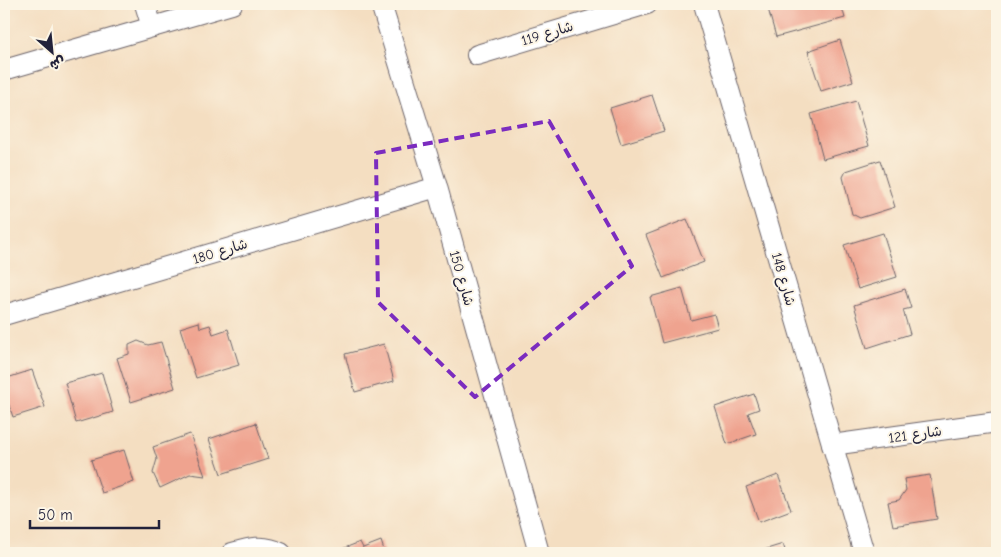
<svg xmlns="http://www.w3.org/2000/svg" width="1001" height="557" font-family="'Comic Neue','Playpen Sans Arabic',sans-serif">
	<style>
		.building { fill: #efa38f }
		.lines { fill: none; stroke-linecap: round; stroke-linejoin: round }
		.minor-casing { stroke: #6c646a; stroke-width: 22 }
		.minor { stroke: #fff; stroke-width: 20 }
		.marked { fill: none; stroke: #7b2cbf; stroke-width: 4; stroke-dasharray: 10 6; stroke-linejoin: round }
		.labels { text-anchor: middle; stroke-width: 4; stroke-linejoin: round; paint-order: stroke }
		.street-label { font-size: 14px; fill: #22223b; stroke: #fcf5e5 }
	</style>
	<rect width="100%" height="100%" fill="#fcf5e5"/>
	<filter id="ink" filterUnits="userSpaceOnUse"><feTurbulence type="fractalNoise" baseFrequency=".02" numOctaves="2"/><feDisplacementMap in="SourceGraphic" scale="10" xChannelSelector="R" yChannelSelector="G"/><feConvolveMatrix kernelMatrix="1 2 1 2 8 2 1 2 1" color-interpolation-filters="sRGB"/></filter>
	<filter id="wash" filterUnits="userSpaceOnUse"><feTurbulence type="fractalNoise" baseFrequency=".0096" numOctaves="4" result="noise"/><feDisplacementMap in="SourceGraphic" scale="20" xChannelSelector="R" yChannelSelector="G"/><feGaussianBlur stdDeviation="1.12" result="paint"/><feColorMatrix in="noise" values="0 0 0 0 0 0 0 0 0 0 0 0 0 0 0 0 0 1.4 0 .05"/><feComposite in="paint" operator="in"/></filter>
	<g filter="url(#wash)">
		<rect width="100%" height="100%" fill="#f4dec1"/>
		<g id="blocks">
			<g class="building">
				<polygon points="768,4 841,4 845,18 776,37 767,5"/>
				<polygon points="840,40 853,81 821,91 808,51"/>
				<polygon points="652,95 664,131 621,144 610,108"/>
				<polygon points="856,101 869,146 823,159 811,114"/>
				<polygon points="880,160 895,207 860,218 852,214 843,177 846,171"/>
				<polygon points="687,219 704,262 663,278 646,235"/>
				<polygon points="883,233 897,277 858,289 844,245"/>
				<polygon points="682,288 691,320 714,314 718,328 662,343 650,297"/>
				<polygon points="905,289 911,308 903,310 910,334 867,348 854,305"/>
				<polygon points="199,322 200,328 210,325 213,334 228,329 239,365 196,378 180,328"/>
				<polygon points="138,341 148,345 161,342 175,388 131,402 117,358 129,354 129,345"/>
				<polygon points="384,344 394,381 355,392 345,354"/>
				<polygon points="32,370 45,407 13,417 4,391 4,379"/>
				<polygon points="102,373 113,412 76,423 65,383"/>
				<polygon points="754,394 759,409 748,413 756,434 727,444 715,407"/>
				<polygon points="256,423 268,459 221,474 209,439"/>
				<polygon points="190,434 205,476 190,474 160,488 153,473 157,459 153,447"/>
				<polygon points="124,450 134,482 102,493 91,460"/>
				<polygon points="778,475 791,510 759,522 746,487"/>
				<polygon points="930,475 937,519 893,526 888,502 899,500 906,490 904,479"/>
				<polygon points="381,541 385,553 343,553 342,549 360,542 363,548"/>
				<polygon points="783,544 786,553 754,553"/>
			</g>
		</g>
	</g>
	<g filter="url(#ink)">
		<use href="#blocks" fill-opacity="0" stroke="#6c646a" stroke-width="1"/>
		<g class="lines">
			<g class="minor-casing">
				<g id="minor">
					<polyline points="145,4 152,27"/>
					<polyline points="381,4 437,187 539,553"/>
					<polyline points="704,4 864,553"/>
					<polyline points="477,55 647,4"/>
					<polyline points="4,70 232,4"/>
					<polyline points="4,315 437,187"/>
					<polyline points="832,445 997,422"/>
					<path d="M 232,553 C 249,548 264,544 281,553"/>
				</g>
			</g>
			<use href="#minor" class="minor"/>
		</g>
	</g>
	<path class="marked" d="M 549,121 L 632,266 L 475,397 L 378,302 L 376,153 Z"/>
	<g class="labels">
		<g class="street-label">
			<text transform="translate(547 33) rotate(-17)" y="5">شارع 119</text>
			<text transform="translate(220 251) rotate(-17)" y="5">شارع 180</text>
			<text transform="translate(462 278) rotate(74)" y="5">شارع 150</text>
			<text transform="translate(784 279) rotate(74)" y="5">شارع 148</text>
			<text transform="translate(915 434) rotate(-8)" y="5">شارع 121</text>
		</g>
	</g>
	<rect width="1001" height="557" fill="none" stroke="#fcf5e5" stroke-width="20"/>
	<g transform="translate(52 52) rotate(153)" stroke="#fcf5e5" stroke-width="4" paint-order="stroke">
	<path d="M0-4L9 19L0 12L-9 19Z" fill="#22223b"/>
	<text y="-8" font-size="14" font-weight="bold" text-anchor="middle" fill="#22223b">ش</text>
	</g>
	<path d="M30 520v8h129v-8" fill="none" stroke="#22223b" stroke-width="2.5"/>
	<text x="38" y="520" font-size="15" fill="#22223b" stroke="#fcf5e5" stroke-width="4" paint-order="stroke">50 m</text>
</svg>
